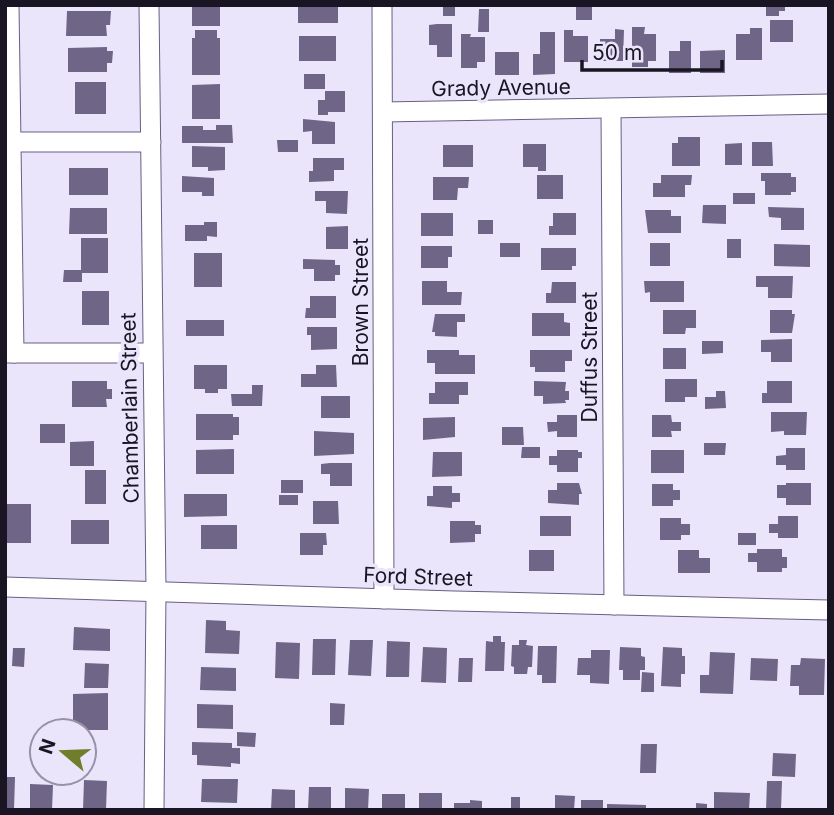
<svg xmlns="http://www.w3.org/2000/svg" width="834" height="815" font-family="Inter,sans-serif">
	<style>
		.building { fill: #6f6586 }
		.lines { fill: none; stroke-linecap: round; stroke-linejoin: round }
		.minor-casing { stroke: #695f80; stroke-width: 21 }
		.minor { stroke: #fff; stroke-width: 19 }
		.labels { text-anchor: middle; stroke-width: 7; stroke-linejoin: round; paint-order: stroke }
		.street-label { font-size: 21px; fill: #191522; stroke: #ebe5fc }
	</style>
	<rect width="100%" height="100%" fill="#ebe5fc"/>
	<g class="building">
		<rect x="192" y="5" width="28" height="21"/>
		<rect x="298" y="5" width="40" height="18"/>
		<rect x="576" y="5" width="16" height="15"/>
		<polygon points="766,5 785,5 785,11 779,11 779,16 766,16"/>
		<rect x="443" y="6" width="12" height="10"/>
		<polygon points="479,9 489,9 489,32 478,32"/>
		<polygon points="67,11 111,11 110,25 106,25 107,36 66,36"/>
		<rect x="770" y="20" width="23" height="22"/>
		<polygon points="437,24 452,24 452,57 437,57 437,45 429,45 429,25"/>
		<polygon points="632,27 645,27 644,34 656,34 656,61 648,61 648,67 632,67"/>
		<polygon points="750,28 762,28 762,60 736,60 736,34 750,34"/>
		<polygon points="615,29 624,30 623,61 600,61 600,39 615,39"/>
		<polygon points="195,30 217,30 217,38 220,38 220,75 192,75 192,38 195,38"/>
		<polygon points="564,30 573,30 573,36 588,36 588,62 564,62"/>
		<polygon points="540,32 555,32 555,74 533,75 533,54 540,54"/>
		<polygon points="461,34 471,34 470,37 485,37 485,62 477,62 477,68 461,68"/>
		<rect x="299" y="36" width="37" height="25"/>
		<polygon points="680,41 691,41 691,73 669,73 669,51 680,51"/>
		<polygon points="107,47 107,51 113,51 112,63 107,63 107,72 68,72 68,48"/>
		<polygon points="725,50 725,73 700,73 700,51"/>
		<rect x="495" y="52" width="24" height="23"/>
		<rect x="304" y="74" width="21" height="15"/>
		<rect x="75" y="82" width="31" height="32"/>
		<polygon points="220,84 220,119 192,119 192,85"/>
		<polygon points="325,91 345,91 345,112 328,112 328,115 318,115 318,100 325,100"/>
		<polygon points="303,119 335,122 335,144 312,144 312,131 303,132"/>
		<polygon points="216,125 232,125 233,143 182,143 182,126 203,126 203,130 216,130"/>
		<polygon points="678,137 700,137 700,166 672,166 672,143 678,143"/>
		<polygon points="277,140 298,140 298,152 278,152"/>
		<polygon points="752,142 772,142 773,166 752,166"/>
		<polygon points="742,143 742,165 725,165 725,144"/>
		<polygon points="523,144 546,144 546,171 538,171 538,167 523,167"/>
		<rect x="443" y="145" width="30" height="22"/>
		<polygon points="192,146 225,147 225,170 208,171 208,167 192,167"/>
		<polygon points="313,158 344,158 344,170 334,170 334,181 309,182 309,171 313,171"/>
		<rect x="69" y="168" width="39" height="27"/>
		<polygon points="761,173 791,173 791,177 796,177 796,192 791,192 791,195 765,195 765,181 761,181"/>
		<rect x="537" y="175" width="26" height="24"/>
		<polygon points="661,175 692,175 691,185 685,185 685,197 653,197 653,183 661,183"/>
		<polygon points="182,176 214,178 214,196 202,196 202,192 182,192"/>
		<polygon points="433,177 469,177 468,188 458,188 457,200 433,200"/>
		<polygon points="315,191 348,191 347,214 326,213 326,201 315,201"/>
		<rect x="733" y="193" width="22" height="11"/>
		<polygon points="703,205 726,205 726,224 702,223"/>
		<polygon points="768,207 804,208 804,230 781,230 781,218 769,217"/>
		<polygon points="70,208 107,208 107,234 69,234"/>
		<polygon points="645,210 671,210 671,216 681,216 681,233 648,233"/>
		<rect x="421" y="213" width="32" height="23"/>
		<polygon points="553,213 576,213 576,235 549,235 549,226 553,226"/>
		<rect x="478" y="220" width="15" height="14"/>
		<polygon points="204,222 217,222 217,237 207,236 207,241 185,241 185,225 204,225"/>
		<polygon points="348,226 348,249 326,249 326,227"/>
		<polygon points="81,238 108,238 108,273 82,273 82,282 63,282 64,270 81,270"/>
		<rect x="727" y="239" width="14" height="19"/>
		<rect x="500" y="243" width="20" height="14"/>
		<rect x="650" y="243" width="20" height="23"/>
		<polygon points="774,244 810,245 810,267 774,266"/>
		<polygon points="421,246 452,246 452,257 448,257 448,268 421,268"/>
		<polygon points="541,248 576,248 576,266 572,266 572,270 541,270"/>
		<rect x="194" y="253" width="28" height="34"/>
		<polygon points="303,259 335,260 335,265 340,265 340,275 335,275 335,281 314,281 314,269 303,269"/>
		<polygon points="756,276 793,276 792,298 768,298 768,287 756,287"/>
		<polygon points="422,281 447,281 447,292 462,292 461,305 422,305"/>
		<polygon points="644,281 684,281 684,302 650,302 650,292 645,293"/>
		<polygon points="552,282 576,282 576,303 546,303 546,293 551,293"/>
		<rect x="82" y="291" width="27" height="34"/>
		<polygon points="310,296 336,296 336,318 305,318 306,308 310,308"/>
		<polygon points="663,310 696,310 696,328 686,328 685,334 663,334"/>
		<polygon points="770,310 792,310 792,314 795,314 792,333 770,333"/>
		<polygon points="532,313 564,313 564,322 570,323 570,336 532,336"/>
		<polygon points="435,314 465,314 465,322 457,322 457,337 435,336 435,332 432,332"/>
		<rect x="186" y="320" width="38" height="16"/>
		<polygon points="307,327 337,327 337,349 311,350 311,335 307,335"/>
		<polygon points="792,339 792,362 771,362 771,352 761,352 761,340"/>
		<polygon points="702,341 723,341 723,353 702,354"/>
		<rect x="663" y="348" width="23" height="21"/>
		<polygon points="427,350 459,350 459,355 475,355 475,374 435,374 435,363 427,363"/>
		<polygon points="530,350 572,350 572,361 565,361 565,372 535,372 535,367 530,367"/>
		<polygon points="194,365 227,365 227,389 218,389 218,393 205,393 205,389 194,389"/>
		<polygon points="316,365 336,365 337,387 301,387 301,374 316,374"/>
		<polygon points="665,379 697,379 697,397 685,397 685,402 665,402"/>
		<polygon points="72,381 107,381 107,389 112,389 112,399 106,399 107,407 72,407"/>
		<polygon points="534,381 566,382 565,391 569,391 569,400 565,400 566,403 543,404 543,396 534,396"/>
		<polygon points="767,381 792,381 792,403 762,403 762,393 767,393"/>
		<polygon points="435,382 468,382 468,395 459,395 459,404 429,404 429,393 435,393"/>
		<polygon points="252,385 263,385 262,406 232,406 231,394 252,394"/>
		<polygon points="716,391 725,391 726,408 705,409 705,397 716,397"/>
		<rect x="321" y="396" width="29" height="22"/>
		<polygon points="771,412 807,412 806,435 784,435 784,431 771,432"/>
		<polygon points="196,414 233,414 233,417 239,417 239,435 233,435 233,440 196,440"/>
		<polygon points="557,415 577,415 577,437 557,437 557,431 548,432 547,422 557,422"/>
		<polygon points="652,415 671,415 672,422 681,422 681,431 671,431 672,437 652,437"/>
		<polygon points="455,417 455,437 423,440 423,418"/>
		<rect x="40" y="424" width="25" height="19"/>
		<polygon points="502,427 523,427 524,445 502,445"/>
		<polygon points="314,431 354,433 354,454 314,456"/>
		<polygon points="94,441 94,466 70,466 70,442"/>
		<polygon points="704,443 726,443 725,455 704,455"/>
		<polygon points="522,447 540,447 540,458 521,458"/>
		<polygon points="786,448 805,448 805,470 786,470 786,465 776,465 776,456 786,455"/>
		<polygon points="234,449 234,474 196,474 196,450"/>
		<polygon points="557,450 578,450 578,452 582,452 582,458 578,458 578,472 557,472 557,465 549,465 549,456 557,456"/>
		<rect x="651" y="450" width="33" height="23"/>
		<polygon points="433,452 462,452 462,476 432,477"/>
		<polygon points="330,463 352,463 352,486 330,486 330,474 321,474 321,464"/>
		<rect x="85" y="470" width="21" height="34"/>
		<rect x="281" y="480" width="22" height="13"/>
		<polygon points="557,483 579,483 582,494 579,494 579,505 548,503 548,490 557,490"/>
		<polygon points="786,483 811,483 811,505 786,505 786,498 777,498 777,485 786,485"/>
		<polygon points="652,484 673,484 673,490 680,490 680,500 673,500 673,506 652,506"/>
		<polygon points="433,486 452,486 452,493 460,493 460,502 452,502 452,508 427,506 427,496 433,496"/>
		<polygon points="184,494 227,494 227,516 184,517"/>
		<rect x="279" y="495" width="19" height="10"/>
		<polygon points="313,501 338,501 339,524 313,524"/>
		<rect x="5" y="504" width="26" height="39"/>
		<rect x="540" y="516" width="31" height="20"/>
		<polygon points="778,516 798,516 798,538 778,538 778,533 769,533 769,524 778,524"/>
		<polygon points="660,518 681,518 681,524 690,524 690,535 681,535 681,540 660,540"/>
		<rect x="71" y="520" width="38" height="24"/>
		<polygon points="450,521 475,521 475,525 481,525 481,534 475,534 475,542 450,543"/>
		<rect x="201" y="525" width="36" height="24"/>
		<polygon points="300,533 326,533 327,545 323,545 323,555 300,555"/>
		<rect x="738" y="533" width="18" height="12"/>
		<polygon points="757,549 782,549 782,557 787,557 787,568 782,568 782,572 757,572 757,562 748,562 748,553 757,553"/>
		<rect x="529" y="550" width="25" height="21"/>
		<polygon points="678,550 699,550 699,558 710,558 710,573 678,573"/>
		<polygon points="206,620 226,621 226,630 240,631 239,654 205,653"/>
		<polygon points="74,627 110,629 110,651 73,650"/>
		<polygon points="493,636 501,636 501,642 505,642 504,671 485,671 486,641 493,642"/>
		<polygon points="313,639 336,639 335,675 312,675"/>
		<polygon points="350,640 373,640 371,676 348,675"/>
		<polygon points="519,640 527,640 526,645 533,646 532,667 528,667 527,674 514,674 514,667 511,666 512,645 519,645"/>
		<polygon points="387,641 410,642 409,677 386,677"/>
		<polygon points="276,642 300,643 299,679 275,678"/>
		<polygon points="538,646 557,646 556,683 542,683 542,675 537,675"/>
		<polygon points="423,647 447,648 446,683 421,682"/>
		<polygon points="620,647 641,648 641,656 645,657 645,670 640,670 640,680 623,680 623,670 619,670"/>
		<polygon points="663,647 682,648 682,656 685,656 685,674 681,674 681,687 661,686"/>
		<polygon points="13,648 25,648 24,667 12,666"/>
		<polygon points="591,650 610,650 609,684 590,683 590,675 577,675 578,658 591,658"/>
		<polygon points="710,652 735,653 733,694 700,693 700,675 709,675"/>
		<polygon points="459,658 473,658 472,682 458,682"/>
		<polygon points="751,658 778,659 777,681 750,680"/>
		<polygon points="801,658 825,659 824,695 799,695 799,686 790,686 791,665 800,665"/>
		<polygon points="85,663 109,664 108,688 84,688"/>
		<polygon points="201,667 236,668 236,691 200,690"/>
		<polygon points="642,672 654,673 654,692 641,692"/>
		<polygon points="108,693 108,730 73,730 73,694"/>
		<polygon points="330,703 345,704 344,725 330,725"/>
		<polygon points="197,704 233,705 233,729 197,728"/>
		<polygon points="237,732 256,733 255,747 237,746"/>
		<polygon points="192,742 232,743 232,748 240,748 240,764 231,763 231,767 197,765 197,755 192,755"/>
		<polygon points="641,744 657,744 656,773 640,773"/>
		<polygon points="773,753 796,754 795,777 772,776"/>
		<polygon points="5,777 15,777 14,810 5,810"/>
		<polygon points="202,779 238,779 237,803 201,802"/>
		<polygon points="84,780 107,781 106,810 83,810"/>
		<polygon points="767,781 782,781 781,810 766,810"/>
		<polygon points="30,784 53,785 52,810 30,810"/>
		<polygon points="309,787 331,787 331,810 308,810"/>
		<polygon points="345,788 369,789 368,810 345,810"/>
		<polygon points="272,789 295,790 295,810 271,810"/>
		<polygon points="714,792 750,793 749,810 714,810"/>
		<rect x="419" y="793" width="23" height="17"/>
		<rect x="382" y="794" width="23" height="16"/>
		<polygon points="555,795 575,796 574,810 555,810"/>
		<rect x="511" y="797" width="9" height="13"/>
		<polygon points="470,800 482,801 482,810 454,810 454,803 470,803"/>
		<rect x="581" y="800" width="22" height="10"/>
		<polygon points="696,803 707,804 707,810 696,810"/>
		<polygon points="607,804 646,805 646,810 607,810"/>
	</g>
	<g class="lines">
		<g class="minor-casing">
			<g id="minor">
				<polyline points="9,5 14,353"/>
				<polyline points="149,5 156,591 154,810"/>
				<polyline points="382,5 384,599"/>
				<polyline points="611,109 614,605"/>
				<polyline points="383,112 829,104"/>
				<polyline points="10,142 151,142"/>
				<polyline points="5,353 152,353"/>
				<polyline points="5,587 454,601 829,610"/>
			</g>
		</g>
		<use href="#minor" class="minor"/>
	</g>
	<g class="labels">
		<g class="street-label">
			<text transform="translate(501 88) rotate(-1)" y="7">Grady Avenue</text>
			<text transform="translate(361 302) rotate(-90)" y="7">Brown Street</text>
			<text transform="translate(590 357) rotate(-90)" y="7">Duffus Street</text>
			<text transform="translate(130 408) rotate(-91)" y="7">Chamberlain Street</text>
			<text transform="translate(418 577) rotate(2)" y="7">Ford Street</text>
		</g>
	</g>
	<rect width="834" height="815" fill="none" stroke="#191522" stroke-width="14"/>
	<g transform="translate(63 752) rotate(289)"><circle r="33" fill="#ebe5fc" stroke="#9792a5" stroke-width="2"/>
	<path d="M0-5L12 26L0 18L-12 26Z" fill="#707e2c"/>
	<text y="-10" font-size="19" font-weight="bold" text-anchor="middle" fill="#191522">N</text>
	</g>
	<path d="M582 60v10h140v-10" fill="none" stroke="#191522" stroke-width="3.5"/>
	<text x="592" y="60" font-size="21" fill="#191522" stroke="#ebe5fc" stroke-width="5" paint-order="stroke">50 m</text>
</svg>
